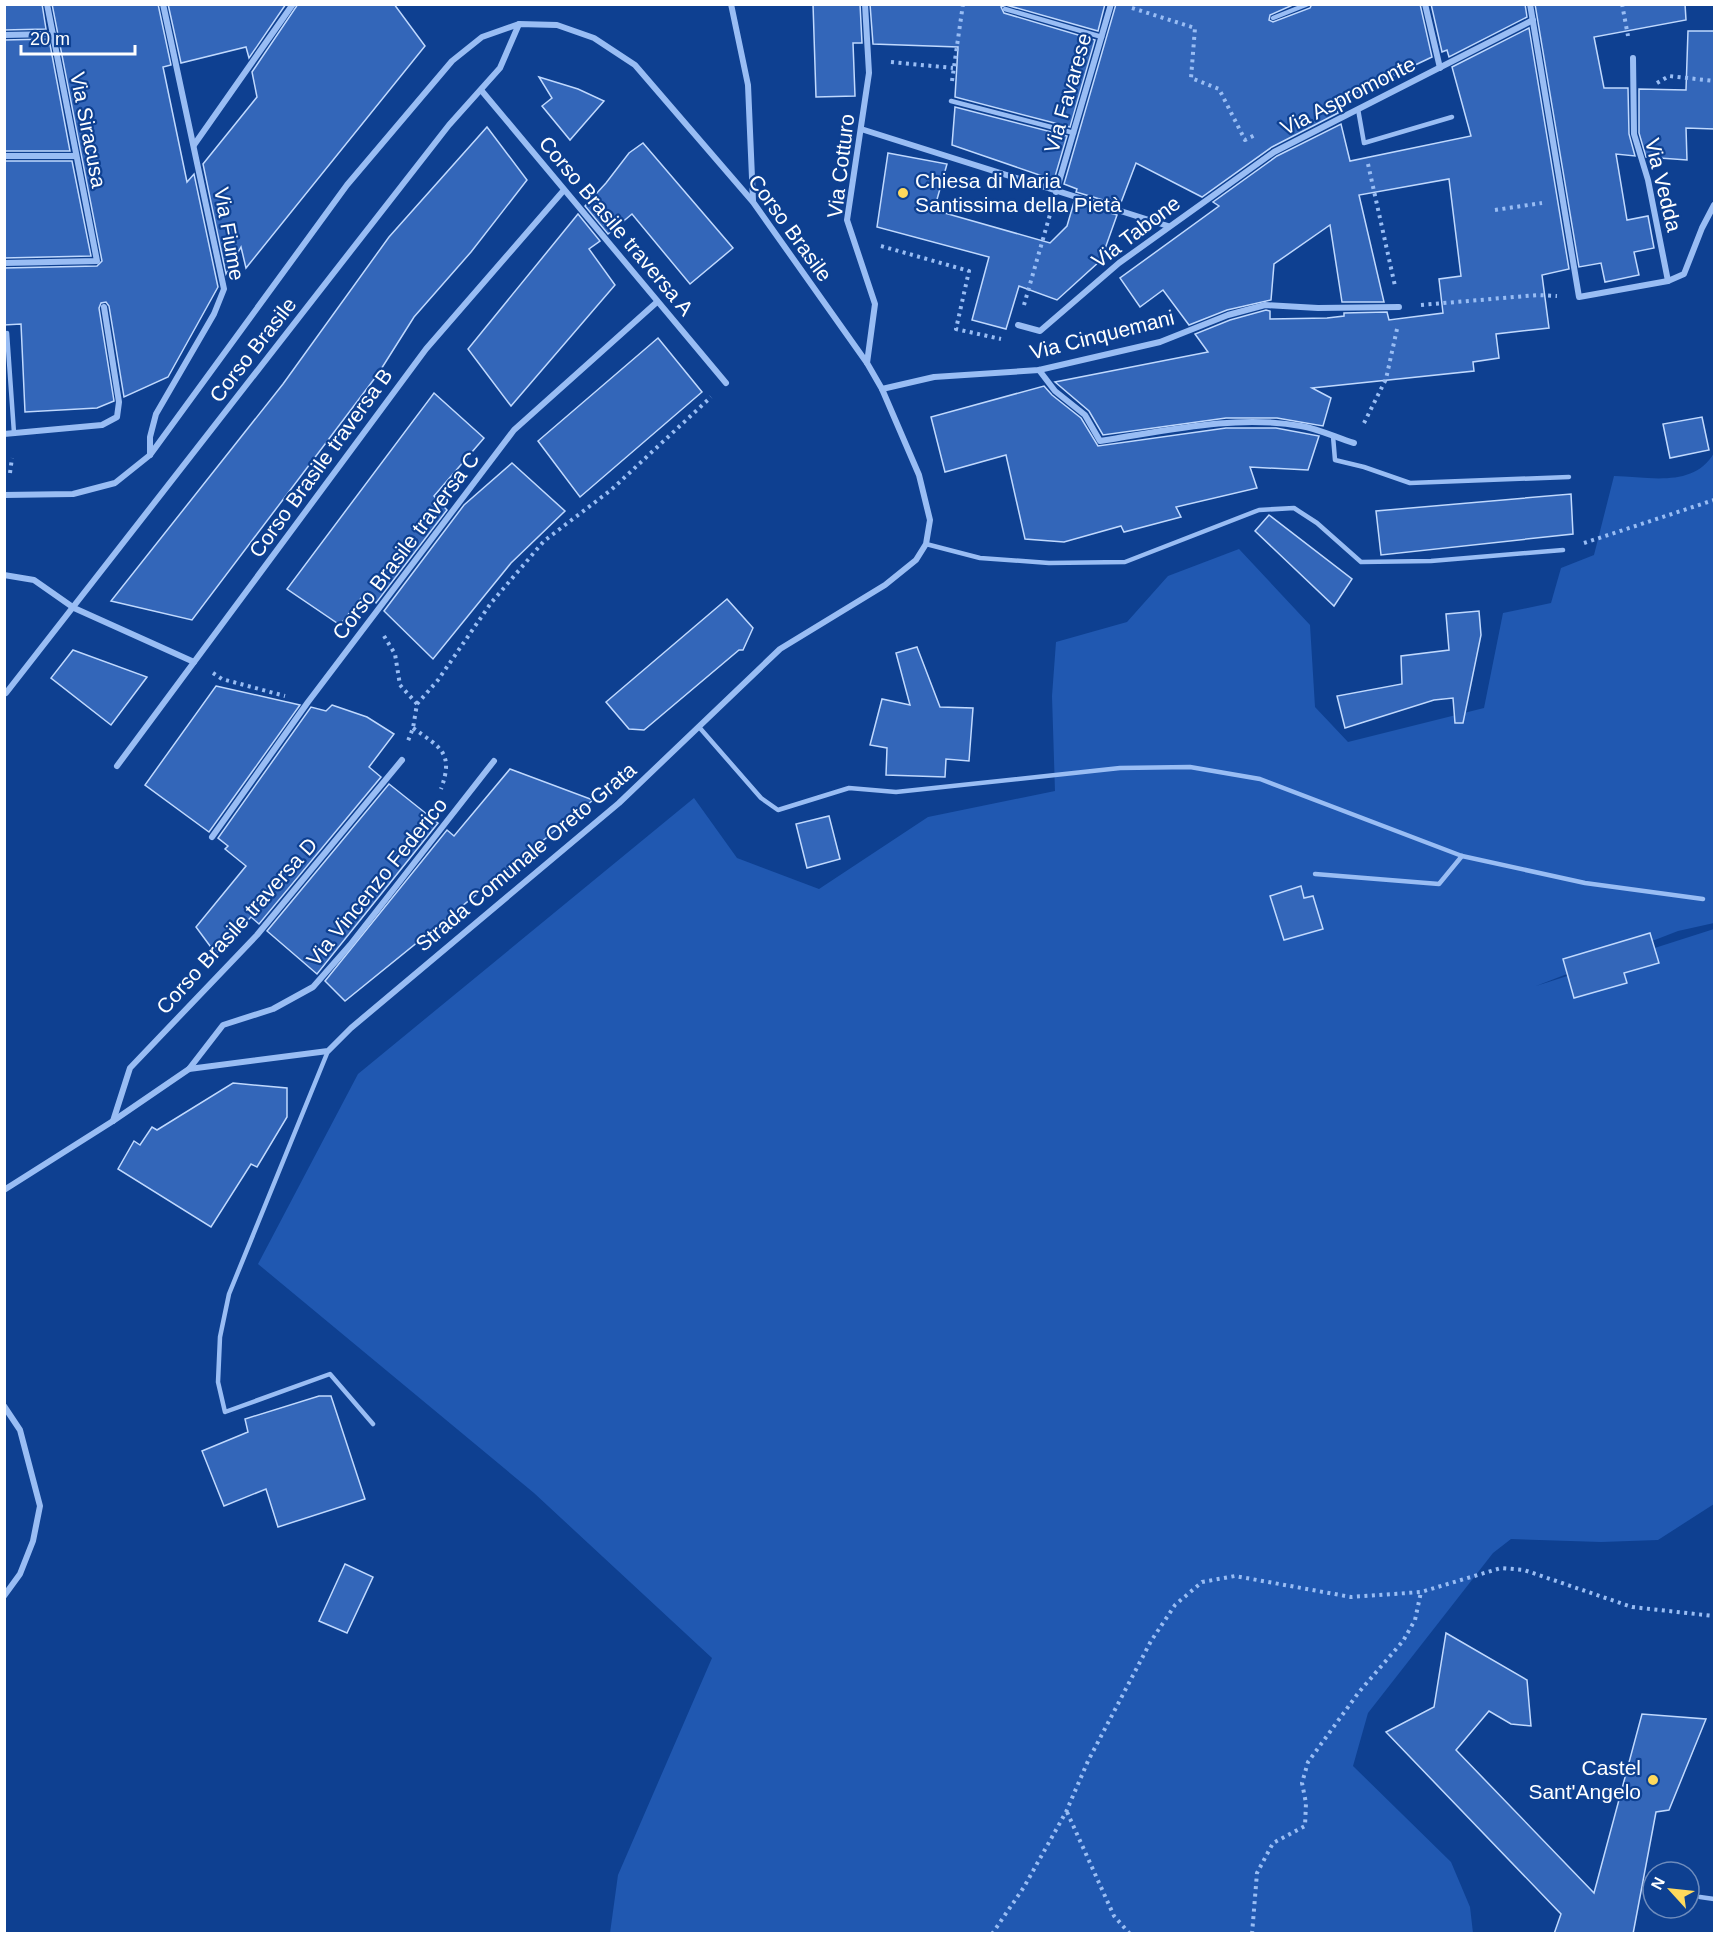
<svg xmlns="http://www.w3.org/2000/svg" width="1719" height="1938" font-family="Helvetica,sans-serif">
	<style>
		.green { fill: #2058b1 }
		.building { fill: #3366b9; stroke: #c0d9fe; stroke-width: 1.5 }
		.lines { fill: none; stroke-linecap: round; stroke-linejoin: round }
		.path { stroke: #99bdf4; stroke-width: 4; stroke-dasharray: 3 4.5; stroke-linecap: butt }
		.lane { stroke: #99bdf4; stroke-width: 4.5 }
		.street { stroke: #99bdf4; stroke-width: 6 }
		.poi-dot { fill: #ffd95c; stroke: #0e4091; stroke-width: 2 }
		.labels { text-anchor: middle; stroke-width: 4.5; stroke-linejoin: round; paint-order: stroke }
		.street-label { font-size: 21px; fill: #fff; stroke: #0e4091 }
		.poi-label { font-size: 21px; fill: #fff; stroke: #0e4091; text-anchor: start }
	</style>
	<rect width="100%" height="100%" fill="#0e4091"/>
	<path class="green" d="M 1714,453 L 1714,923 L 1678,931 L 1536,986 L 1714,929 L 1714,1504 L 1658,1540 L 1601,1542 L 1511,1539 L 1493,1553 L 1368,1713 L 1353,1766 L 1451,1862 L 1470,1907 L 1473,1933 L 610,1933 L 618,1875 L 712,1658 L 534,1493 L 258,1264 L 358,1074 L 694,798 L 737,858 L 819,889 L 928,817 L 1055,791 L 1052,696 L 1056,642 L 1127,622 L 1168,576 L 1239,549 L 1310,625 L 1315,707 L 1348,742 L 1484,708 L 1503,613 L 1551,603 L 1561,568 L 1594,555 L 1614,476 C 1649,477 1694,488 1714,453 Z"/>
	<g class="building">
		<polygon points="4,4 42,4 46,29 4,30"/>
		<polygon points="52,4 158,4 171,65 163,67 187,182 194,174 218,287 168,377 124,397 109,306 106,302 101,303 99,308 114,401 97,408 25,412 21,324 4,325 4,268 97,266 102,261"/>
		<polygon points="168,4 286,4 249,58 246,47 181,63"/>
		<polygon points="298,4 394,4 425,46 246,268 241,247 226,274 203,164 257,97 252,72"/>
		<polygon points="813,4 860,4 862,43 853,43 855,96 816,97"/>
		<polygon points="870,4 1105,4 1098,31 1006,5 1001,7 1004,13 1095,40 1070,127 955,97 958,47 873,44"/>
		<polygon points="1116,4 1295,4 1270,15 1269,20 1273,22 1310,8 1312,4 1420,4 1432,57 1335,103 1338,113 1272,147 1202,197 1136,163 1120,205 1076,192 1077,189 1064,184"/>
		<polygon points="1431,4 1525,4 1527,17 1449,57 1447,50 1442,52"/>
		<polygon points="1535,4 1685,4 1686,20 1594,37 1604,88 1628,88 1629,134 1635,156 1616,154 1627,220 1648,216 1654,248 1634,252 1639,275 1605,282 1601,263 1579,267"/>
		<polygon points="1529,28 1569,269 1542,275 1549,328 1496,334 1499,358 1473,362 1474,371 1312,388 1331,398 1323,426 1277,418 1226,418 1103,435 1089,411 1055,382 1208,352 1195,334 1230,320 1266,310 1270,311 1270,319 1327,318 1344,316 1344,313 1387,312 1389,320 1443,313 1439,279 1461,276 1449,179 1359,195 1384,302 1342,302 1330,225 1274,264 1271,300 1227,310 1189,325 1163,290 1140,307 1120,278 1219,206 1213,202 1277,156 1341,124 1350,161 1471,136 1452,67"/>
		<polygon points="1688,31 1714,31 1714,129 1686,128 1687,160 1646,157 1639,133 1639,89 1686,90"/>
		<polygon points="49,39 70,151 4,151 4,40"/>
		<polygon points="539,77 578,89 604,101 570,140 542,106 552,98"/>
		<polygon points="955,107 1067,136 1054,180 952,145"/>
		<polygon points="487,127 527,180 471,252 414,317 378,374 192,620 111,601 283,384 389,237"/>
		<polygon points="643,143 733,248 690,284 632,214 608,234 585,206 606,183 629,153"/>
		<polygon points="888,153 947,164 934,210 1050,243 1067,226 1074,202 1117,215 1101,260 1057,300 1019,286 1006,329 972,320 989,257 877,227"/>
		<polygon points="4,161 72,161 91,256 4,258"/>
		<polygon points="578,214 600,241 589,249 615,285 511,406 468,349"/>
		<polygon points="658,338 702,392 580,497 538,441"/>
		<polygon points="1044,386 1052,395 1081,418 1098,446 1226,428 1276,428 1319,436 1308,470 1250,467 1257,488 1176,507 1181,517 1124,532 1121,526 1064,542 1025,539 1006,455 945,472 931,417"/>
		<polygon points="434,393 484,438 434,496 447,510 376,603 365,593 340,625 287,589"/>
		<polygon points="1702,417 1709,450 1670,458 1663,424"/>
		<polygon points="512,463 565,511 511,563 433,659 384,611 464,505"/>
		<polygon points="1571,494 1573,534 1381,555 1376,511"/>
		<polygon points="1269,515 1352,579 1334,606 1255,531"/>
		<polygon points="727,599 753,628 743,650 739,650 644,730 629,729 606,702"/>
		<polygon points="1479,611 1481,635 1463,723 1455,723 1453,698 1434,700 1345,728 1337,696 1402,684 1401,656 1449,650 1446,614"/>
		<polygon points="917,647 940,707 973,708 969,761 946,759 945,777 886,775 887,748 870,745 882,699 910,705 896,653"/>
		<polygon points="73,650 147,677 111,725 51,678"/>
		<polygon points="216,686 300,705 209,832 145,785"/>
		<polygon points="332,705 367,717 394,734 369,767 381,777 259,924 251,917 216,954 196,927 246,866 225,849 228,846 218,838 311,707 326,711"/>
		<polygon points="510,769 593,800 345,1001 325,981 447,830 454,836"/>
		<polygon points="389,784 438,823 317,974 267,931"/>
		<polygon points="829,816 840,859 807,868 796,824"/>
		<polygon points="1301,886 1304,898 1313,896 1323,929 1284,940 1270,896"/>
		<polygon points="1650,933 1659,963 1624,973 1627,983 1574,998 1563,959"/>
		<polygon points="233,1083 287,1088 287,1117 257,1167 251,1164 211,1227 118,1169 134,1141 140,1145 152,1127 157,1130"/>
		<polygon points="319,1396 331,1396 365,1499 278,1527 266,1489 224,1506 202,1451 248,1432 245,1419"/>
		<polygon points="345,1564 373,1577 347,1633 319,1621"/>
		<polygon points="1446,1633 1527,1680 1531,1726 1511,1724 1489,1711 1456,1750 1594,1893 1642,1714 1706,1719 1669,1810 1656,1812 1633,1934 1554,1934 1561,1914 1386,1732 1434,1707"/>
	</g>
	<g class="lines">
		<g class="path">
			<polyline points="1622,4 1628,36"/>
			<polyline points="1132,8 1195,28 1191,78 1219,89 1245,140 1255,135"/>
			<polyline points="891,62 953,68"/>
			<polyline points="952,81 963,4"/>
			<polyline points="1657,83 1669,76 1714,81"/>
			<polyline points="1368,164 1395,286"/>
			<polyline points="1495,210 1542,203"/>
			<polyline points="881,246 969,271 956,329 1001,339"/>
			<polyline points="1024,305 1051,211"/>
			<polyline points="1421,305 1538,295 1557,296"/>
			<polyline points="1364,423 1386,379 1397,329"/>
			<polyline points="10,473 12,458"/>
			<polyline points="1584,543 1714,500"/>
			<polyline points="384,636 395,654 400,685 417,704 413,728 408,741"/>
			<polyline points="213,673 222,679 285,696"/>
			<polyline points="417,704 438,680 491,603 544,541 611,490 711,397"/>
			<path d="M 413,728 C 441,748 454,753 441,789"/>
			<polyline points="1067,1812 1114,1916 1130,1934"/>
			<polyline points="1643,1883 1653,1886"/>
			<polyline points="992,1934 1024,1887 1066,1812 1088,1761 1151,1641 1175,1605 1202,1582 1235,1576 1351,1597 1421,1592 1501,1568 1524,1570 1632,1607 1714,1616"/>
			<polyline points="1252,1934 1257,1873 1273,1843 1305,1826 1306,1803 1302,1783 1308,1762 1359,1692 1403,1641 1415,1620 1421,1592"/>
		</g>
		<g class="lane">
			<polyline points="1005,9 1102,37"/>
			<polyline points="1273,18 1308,4"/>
			<polyline points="951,101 1074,133"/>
			<polyline points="1358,109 1364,143 1452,117"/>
			<polyline points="7,333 14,433"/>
			<polyline points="1333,436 1335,460 1364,467 1410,483 1569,477"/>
			<polyline points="926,544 980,558 1049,563 1125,562 1259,510 1294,508 1317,523 1361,562 1431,561 1563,550"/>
			<polyline points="699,727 761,798 778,810 849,788 896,792 1120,768 1190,767 1260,779 1462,856 1585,883 1703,899"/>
			<polyline points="1315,874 1439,884 1462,856"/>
			<polyline points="328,1051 229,1294 220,1337 218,1382 225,1412 330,1374 373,1424"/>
			<polyline points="1700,1897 1714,1899"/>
		</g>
		<g class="street">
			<polyline points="731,4 748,85 753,201"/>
			<polyline points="865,4 869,73 847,220 875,304 867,363"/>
			<polyline points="1425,4 1440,68"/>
			<polyline points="1530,4 1579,297 1668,281 1684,274 1702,228 1714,205"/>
			<polyline points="4,35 53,34"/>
			<polyline points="1633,58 1634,134 1648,180 1668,281"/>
			<polyline points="481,90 726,383"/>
			<polyline points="861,129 1168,226"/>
			<polyline points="194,145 293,4"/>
			<polyline points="4,156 76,156"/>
			<polyline points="1056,192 1111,4"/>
			<polyline points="4,263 97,261 47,4"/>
			<polyline points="1018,325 1040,331 1119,263 1274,152 1533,20"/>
			<path d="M 1039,370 L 1055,391 L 1085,415 L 1100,441 C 1165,431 1236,414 1301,426 C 1319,429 1337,438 1354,443"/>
			<polyline points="882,389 934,377 1039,370 1160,342 1228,315 1265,305 1318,308 1399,307"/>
			<polyline points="4,434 102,425 117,417 119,402 104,307"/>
			<polyline points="150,455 150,437 156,414 214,314 224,289 163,4"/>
			<polyline points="4,495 73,494 115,483 150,455 347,185 452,61 482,37 519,24 557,25 594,38 635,65 753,202 867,363 882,389 919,475 930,520 926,544 916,560 885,585 780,649 619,803 351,1028 328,1051 189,1069 113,1121 4,1190"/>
			<polyline points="4,575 34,580 74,608 194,662"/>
			<polyline points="6,693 449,125 500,68 519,24"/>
			<polyline points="117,766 426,349 564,190"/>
			<polyline points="212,837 308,702 514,430 657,302"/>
			<polyline points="189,1069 223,1025 273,1009 313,987 350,945 494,761"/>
			<polyline points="113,1121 130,1068 257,935 402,760"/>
			<polyline points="4,1406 20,1430 40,1506 33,1541 20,1574 4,1596"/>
		</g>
	</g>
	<g class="poi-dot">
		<circle cx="903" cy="193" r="6"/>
		<circle cx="1653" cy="1780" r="6"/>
	</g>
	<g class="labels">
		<g class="street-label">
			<text transform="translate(1068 93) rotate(-74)" y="7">Via Favarese</text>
			<text transform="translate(1348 96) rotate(-27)" y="7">Via Aspromonte</text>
			<text transform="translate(88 130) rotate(79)" y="7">Via Siracusa</text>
			<text transform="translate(841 166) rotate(-83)" y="7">Via Cotturo</text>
			<text transform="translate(1663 185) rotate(76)" y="7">Via Vedda</text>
			<text transform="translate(616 226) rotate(50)" y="7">Corso Brasile traversa A</text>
			<text transform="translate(790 228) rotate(54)" y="7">Corso Brasile</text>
			<text transform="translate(1136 232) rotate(-37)" y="7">Via Tabone</text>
			<text transform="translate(229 234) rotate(80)" y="7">Via Fiume</text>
			<text transform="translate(1102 335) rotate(-14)" y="7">Via Cinquemani</text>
			<text transform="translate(253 350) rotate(-52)" y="7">Corso Brasile</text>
			<text transform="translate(321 463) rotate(-54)" y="7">Corso Brasile traversa B</text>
			<text transform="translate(406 546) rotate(-53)" y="7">Corso Brasile traversa C</text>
			<text transform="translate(526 857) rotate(-40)" y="7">Strada Comunale Oreto Grata</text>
			<text transform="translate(377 882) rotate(-51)" y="7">Via Vincenzo Federico</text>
			<text transform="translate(237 926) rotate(-48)" y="7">Corso Brasile traversa D</text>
		</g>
		<g class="poi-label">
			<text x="915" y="188">Chiesa di Maria<tspan x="915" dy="24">Santissima della Pietà</tspan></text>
			<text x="1641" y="1775" text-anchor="end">Castel<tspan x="1641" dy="24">Sant'Angelo</tspan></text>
		</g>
	</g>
	<rect width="1719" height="1938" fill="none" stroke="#ffffff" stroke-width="12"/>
	<g transform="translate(1671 1890) rotate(297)"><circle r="28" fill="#0e4091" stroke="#6e8cbd" stroke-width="1.5"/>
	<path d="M0-4.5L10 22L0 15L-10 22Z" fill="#ffd95c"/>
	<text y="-9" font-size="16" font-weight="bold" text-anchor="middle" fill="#ffffff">N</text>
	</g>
	<path d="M21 45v9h114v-9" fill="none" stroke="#ffffff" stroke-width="3"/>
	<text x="30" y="45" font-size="18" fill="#ffffff" stroke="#0e4091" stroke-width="4.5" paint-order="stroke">20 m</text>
</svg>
